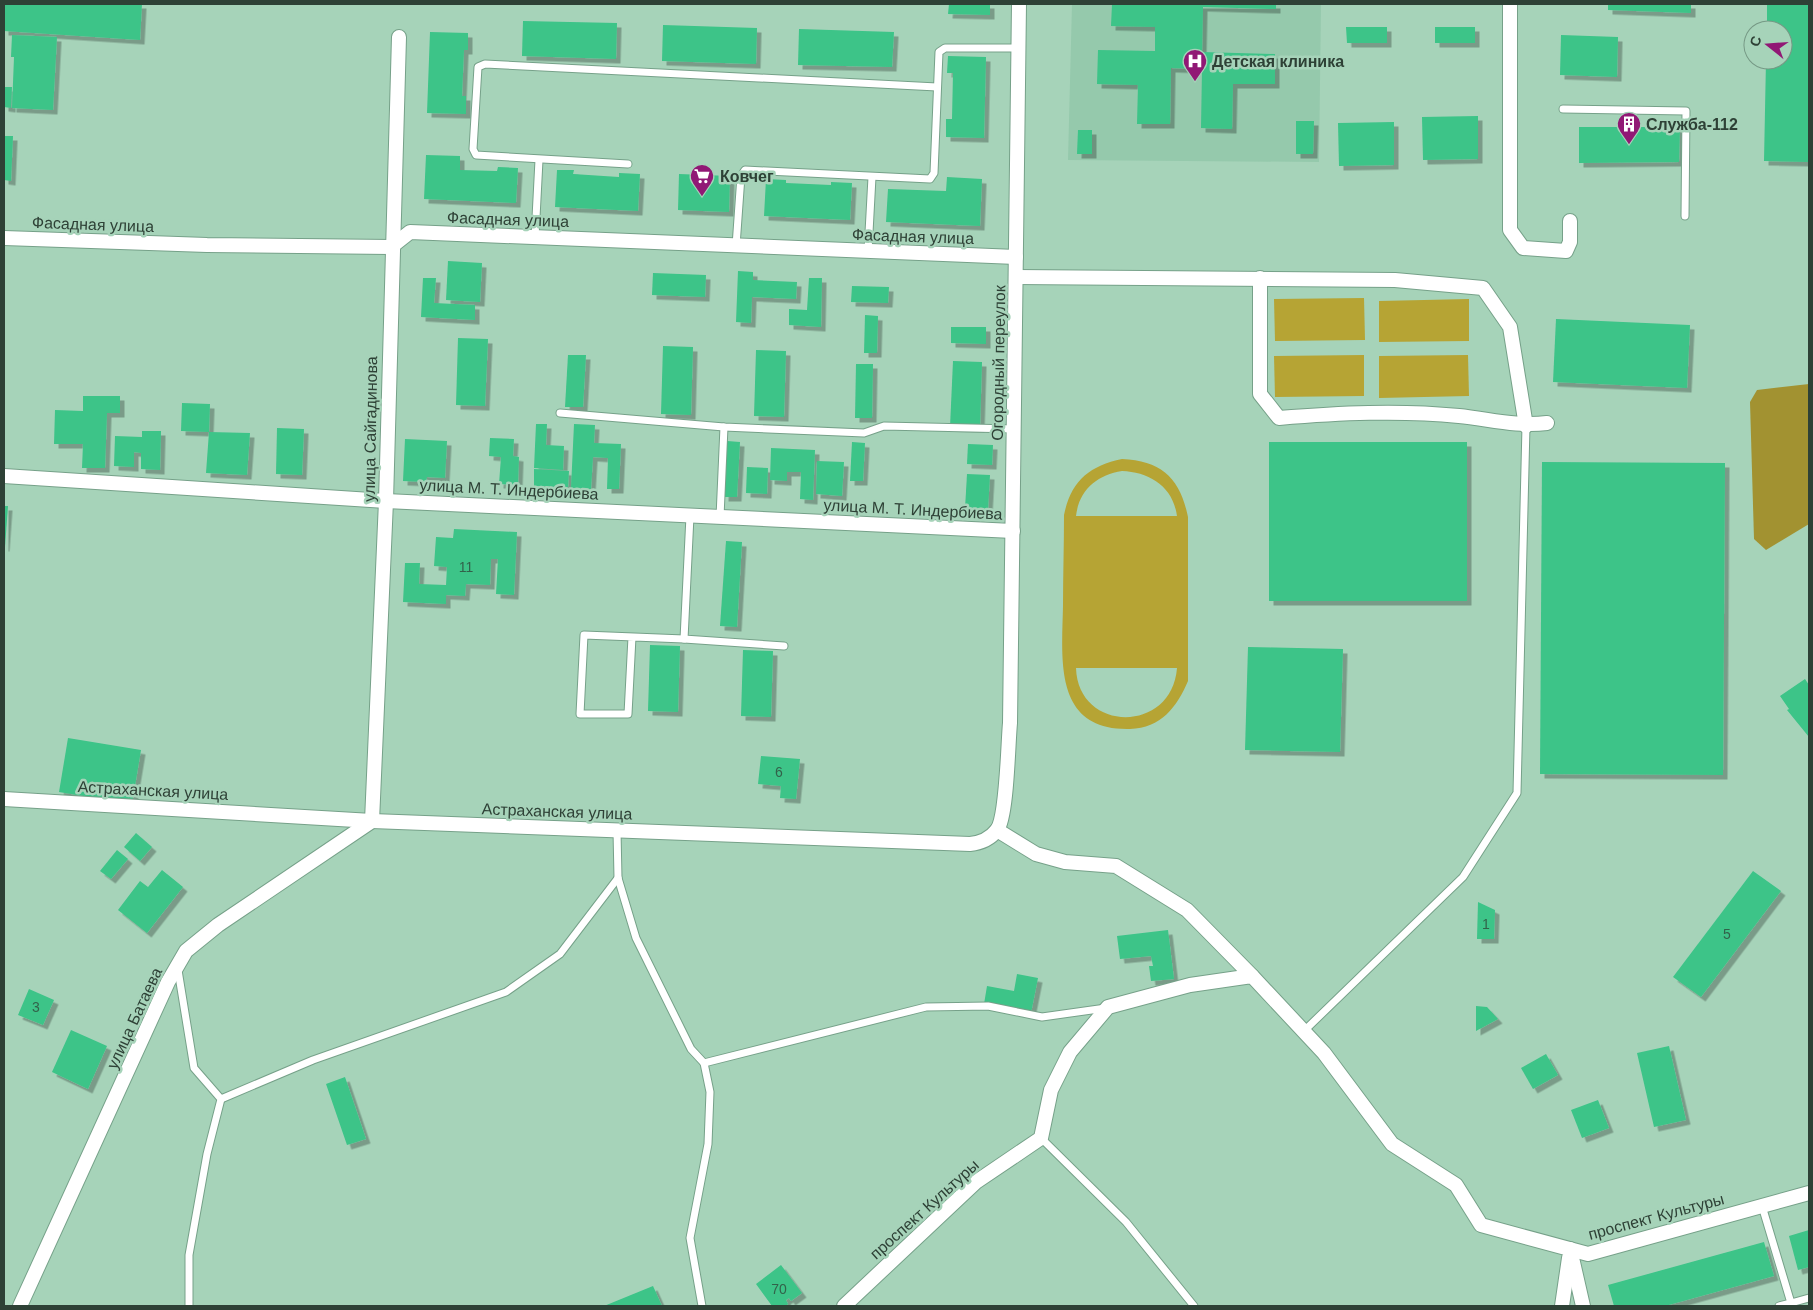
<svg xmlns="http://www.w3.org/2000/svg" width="1813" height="1310" font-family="Helvetica,sans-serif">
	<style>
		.built { fill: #95c9ac }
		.green { fill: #b6a434; fill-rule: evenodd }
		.forest { fill: #a29231 }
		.building { fill: #3cc488; filter: url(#shadow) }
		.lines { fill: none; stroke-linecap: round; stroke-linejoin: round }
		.lane-casing { stroke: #76a189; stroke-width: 9 }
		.street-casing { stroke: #76a189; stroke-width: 16 }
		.lane { stroke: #fff; stroke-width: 7 }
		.street { stroke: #fff; stroke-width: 14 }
		.labels { text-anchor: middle; stroke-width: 5; stroke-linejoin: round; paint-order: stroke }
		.number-label { font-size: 14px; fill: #32624a }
		.poi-label { font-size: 16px; font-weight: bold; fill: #2e4136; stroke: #a6d3b9; text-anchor: start }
		.street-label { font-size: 16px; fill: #2e4136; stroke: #a6d3b9 }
	</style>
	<defs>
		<filter id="shadow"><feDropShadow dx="4.5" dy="4.5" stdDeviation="0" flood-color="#0004"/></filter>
	</defs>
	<rect width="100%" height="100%" fill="#a6d3b9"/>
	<polygon class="built" points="1072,4 1321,4 1319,162 1068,160"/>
	<g class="green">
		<polygon points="1364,298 1365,340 1275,341 1274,299"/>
		<polygon points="1469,299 1469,341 1379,342 1379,301"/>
		<polygon points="1364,355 1364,396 1275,397 1274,356"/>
		<polygon points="1468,355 1469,396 1379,398 1379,356"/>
		<path d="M 1122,459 C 1162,461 1180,478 1188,517 L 1188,681 C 1177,707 1161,728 1130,729 C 1053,731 1062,659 1063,606 C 1063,576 1064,545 1064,515 C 1071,481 1089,466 1122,459 ZM 1122,471 C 1149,472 1173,486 1177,516 L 1076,516 C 1079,490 1097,475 1122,471 ZM 1076,668 L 1177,668 C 1172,734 1078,733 1076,668 Z"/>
	</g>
	<polygon class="forest" points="1809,384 1809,524 1766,550 1754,539 1750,402 1757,390"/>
	<g class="building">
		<polygon points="4,4 142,4 140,40 4,31"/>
		<polygon points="949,4 990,4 990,15 948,14"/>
		<polygon points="1112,4 1276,4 1276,9 1203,7 1202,52 1275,54 1275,84 1233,84 1232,129 1201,128 1202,69 1171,68 1170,124 1137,124 1138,85 1097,84 1098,50 1155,51 1155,27 1111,26"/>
		<polygon points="1608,4 1691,4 1691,13 1608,10"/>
		<polygon points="1767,4 1809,4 1809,162 1764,161 1766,60 1783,60 1783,30 1767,30"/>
		<polygon points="523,21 617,23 616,59 522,56"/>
		<polygon points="663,25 757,28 756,64 662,61"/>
		<polygon points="1346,27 1387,27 1387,43 1347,43"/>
		<rect x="1435" y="27" width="40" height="16"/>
		<polygon points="799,29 894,32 892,67 798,65"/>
		<polygon points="430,32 468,33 468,50 464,50 462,96 466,96 466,114 427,113"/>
		<polygon points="12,35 57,37 53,110 12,108 14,57 11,57"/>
		<polygon points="1561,35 1618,37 1617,77 1560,75"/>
		<polygon points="948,56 986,57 984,138 946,137 946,119 952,119 953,73 947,73"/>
		<polygon points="4,87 12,87 11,108 4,107"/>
		<polygon points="1478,116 1478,159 1423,160 1422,117"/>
		<polygon points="1296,121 1314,121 1313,154 1296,154"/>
		<polygon points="1394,122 1394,165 1339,166 1338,123"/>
		<polygon points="1579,127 1680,127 1679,162 1579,163"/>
		<polygon points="1078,130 1092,130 1092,154 1077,154"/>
		<polygon points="4,136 13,136 11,181 4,180"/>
		<polygon points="426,155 460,156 460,170 497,171 498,167 518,168 516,203 424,199"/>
		<polygon points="557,170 574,170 573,174 619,177 619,173 640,174 638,211 555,207"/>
		<polygon points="679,174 730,176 729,212 678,210"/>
		<polygon points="947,177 982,179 980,226 886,222 888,189 946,191"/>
		<polygon points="766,179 786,180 786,183 831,185 831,182 852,183 850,220 764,216"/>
		<polygon points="448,261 482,263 480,302 446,300"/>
		<polygon points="738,271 753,272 753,280 797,282 796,299 752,297 751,323 736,322"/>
		<polygon points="653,273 706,275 705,297 652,295"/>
		<polygon points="423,278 436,278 434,303 475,305 475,320 421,317"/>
		<polygon points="809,278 822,278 821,327 789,325 789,309 807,310"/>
		<polygon points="852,286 889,287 888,303 851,302"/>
		<polygon points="865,315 878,316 877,353 864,353"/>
		<polygon points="1556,319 1690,325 1687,388 1553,382"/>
		<polygon points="951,327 986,327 986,344 951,343"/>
		<polygon points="458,338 488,339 485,406 456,405"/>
		<polygon points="663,346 693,347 691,415 661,414"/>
		<polygon points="756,350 786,351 784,417 754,416"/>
		<polygon points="568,355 586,355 583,407 565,407"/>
		<polygon points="953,361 982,362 980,428 950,427"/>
		<polygon points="856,364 873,364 872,418 855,418"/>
		<polygon points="83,396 120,396 120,413 107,413 105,468 82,468 83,444 54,444 55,410 83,411"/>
		<polygon points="182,403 210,404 209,432 250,433 247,475 206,473 209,432 181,431"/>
		<polygon points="536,424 547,424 546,445 564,446 563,470 534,468"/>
		<polygon points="574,424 595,425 594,443 621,444 619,489 607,489 608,458 593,457 591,489 571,488"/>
		<polygon points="277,428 304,429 302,475 276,474"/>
		<polygon points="142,431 161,431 160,470 141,469 141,453 134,452 134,467 114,466 115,436 142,437"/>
		<polygon points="490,438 514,439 513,456 519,457 518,485 499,484 501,457 489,456"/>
		<polygon points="405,439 447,441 445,478 427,477 426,482 403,481"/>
		<polygon points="727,441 740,442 737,497 724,497"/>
		<polygon points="852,442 865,443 863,481 850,481"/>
		<rect x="1269" y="442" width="198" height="159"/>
		<polygon points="968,444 993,445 992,465 967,464"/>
		<polygon points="771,448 815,450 813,500 800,499 801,472 787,472 787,481 770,480"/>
		<polygon points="817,461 844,462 842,496 816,494"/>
		<polygon points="1542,462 1725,463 1723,775 1540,774"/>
		<polygon points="747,467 768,468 767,494 746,493"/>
		<polygon points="534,469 569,471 568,487 534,486"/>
		<polygon points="967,474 990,475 988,510 965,509"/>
		<polygon points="4,506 8,506 5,547 4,547"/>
		<polygon points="454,529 517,532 514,595 496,594 498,559 491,559 490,585 466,584 465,596 446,595 446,604 403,602 405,563 420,563 419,584 446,585 447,567 434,566 436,537 453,538"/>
		<polygon points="726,541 742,542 737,627 720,626"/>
		<polygon points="650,645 680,646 678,712 648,711"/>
		<polygon points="1248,647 1343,649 1340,752 1245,750"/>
		<polygon points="743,650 773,651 771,717 741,716"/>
		<polygon points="1805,679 1809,685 1809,737 1787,710 1789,709 1780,696"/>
		<polygon points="68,738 141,750 132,804 59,792"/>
		<polygon points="761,756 800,759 796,799 780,798 781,786 758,784"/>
		<polygon points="136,833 152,847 140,861 124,847"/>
		<polygon points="117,850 128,859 111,879 100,871"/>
		<polygon points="162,870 183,887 147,933 118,910 140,881 148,887"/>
		<polygon points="1753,871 1781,891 1701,997 1673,977"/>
		<polygon points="1478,902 1495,910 1494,939 1477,939"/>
		<polygon points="1168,930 1174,979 1151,981 1149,966 1153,966 1151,956 1120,959 1117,936"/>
		<polygon points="1017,974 1038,978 1031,1013 984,1004 987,986 1014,991"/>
		<polygon points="29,989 54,1000 43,1025 18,1015"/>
		<polygon points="1476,1006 1487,1007 1498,1019 1476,1031"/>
		<polygon points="71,1030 107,1046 88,1089 52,1072"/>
		<polygon points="1669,1046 1686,1120 1654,1127 1637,1053"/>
		<polygon points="1546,1054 1558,1075 1533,1089 1521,1068"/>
		<polygon points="345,1077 366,1139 347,1145 326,1084"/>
		<polygon points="1598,1100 1609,1128 1582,1138 1571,1110"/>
		<polygon points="1809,1230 1809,1267 1798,1270 1789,1236"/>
		<polygon points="1764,1242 1774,1276 1665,1306 1614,1306 1608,1285"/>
		<polygon points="781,1265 802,1293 791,1301 789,1298 786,1300 788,1304 786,1306 772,1306 756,1284"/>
		<polygon points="653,1286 662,1306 604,1306"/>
	</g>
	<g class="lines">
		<g class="lane-casing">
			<g id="lane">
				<polyline points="1563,109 1686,111 1685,216"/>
				<polyline points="628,164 476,155 473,149 478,67 485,64 937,87"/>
				<polyline points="535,237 539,160"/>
				<polyline points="736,246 741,176 745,170 930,179 934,173 939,52 945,48 1019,48"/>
				<polyline points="868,251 872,177"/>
				<polyline points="560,413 724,427 864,433 884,426 1014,429"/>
				<polyline points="690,516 684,639 784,646"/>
				<polyline points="720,517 724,427"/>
				<polyline points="632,637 628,714 580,714 584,635 684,639"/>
				<polyline points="617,831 618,878 636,938 691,1049 704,1063 926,1007 988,1006 1042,1017 1106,1008"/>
				<polyline points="178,970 194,1068 221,1099 207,1154 189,1255 189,1306"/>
				<polyline points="1304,1031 1463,877 1517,793 1526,426"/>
				<polyline points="221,1099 313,1060 506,992 560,954 618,878"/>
				<polyline points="1041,1138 1126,1222 1194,1306"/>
				<polyline points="1762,1206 1791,1303 1809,1298"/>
				<polyline points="702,1306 690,1238 708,1144 710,1092 704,1063"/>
				<polyline points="1779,1306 1791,1303"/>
			</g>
		</g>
		<g class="street-casing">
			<g id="street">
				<polyline points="1510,4 1510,230 1523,248 1566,251 1570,242 1570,221"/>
				<polyline points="4,238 207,245 391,247 410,232 1016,257"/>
				<polyline points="1016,277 1395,280 1483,288 1510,327 1526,426"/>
				<path d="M 1260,278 L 1260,394 L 1279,418 C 1339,413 1399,410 1459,416 C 1489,419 1517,427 1547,423"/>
				<polyline points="4,476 386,501 1013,531"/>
				<path d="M 4,799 L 372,821 L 970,844 C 980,843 990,839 997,830 C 1007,817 1008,743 1010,723 L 1019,4"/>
				<polyline points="997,830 1036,854 1065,862 1116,866 1187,910 1252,976"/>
				<polyline points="1570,1249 1583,1306"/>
				<polyline points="20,1306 168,982 186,951 218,925 372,821 386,501 399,37"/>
				<polyline points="844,1306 976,1182 1041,1138 1051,1090 1070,1052 1108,1007 1190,985 1252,976 1324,1053 1392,1144 1456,1185 1481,1225 1588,1254 1809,1193"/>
				<polyline points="1562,1306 1569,1258"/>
			</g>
		</g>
		<use href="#lane" class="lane"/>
		<use href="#street" class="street"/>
	</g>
	<defs>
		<g id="hospital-pin" transform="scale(1.25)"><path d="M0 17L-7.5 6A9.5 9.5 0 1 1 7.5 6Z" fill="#911875" stroke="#a6d3b9"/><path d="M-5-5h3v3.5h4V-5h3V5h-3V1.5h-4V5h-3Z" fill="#fff"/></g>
		<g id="building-pin" transform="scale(1.25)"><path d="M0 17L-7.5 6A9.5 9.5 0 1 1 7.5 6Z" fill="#911875" stroke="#a6d3b9"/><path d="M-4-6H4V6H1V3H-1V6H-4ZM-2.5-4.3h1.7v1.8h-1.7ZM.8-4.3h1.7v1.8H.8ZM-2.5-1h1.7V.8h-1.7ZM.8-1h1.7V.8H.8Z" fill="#fff"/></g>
		<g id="supermarket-pin" transform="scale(1.25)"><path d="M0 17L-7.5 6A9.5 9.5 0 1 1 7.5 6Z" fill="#911875" stroke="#a6d3b9"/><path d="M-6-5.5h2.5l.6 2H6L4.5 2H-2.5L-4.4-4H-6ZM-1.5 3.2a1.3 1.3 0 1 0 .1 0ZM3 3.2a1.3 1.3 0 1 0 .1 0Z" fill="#fff"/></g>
	</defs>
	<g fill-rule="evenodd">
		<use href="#hospital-pin" x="1195" y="61"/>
		<use href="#building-pin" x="1629" y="124"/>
		<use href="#supermarket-pin" x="702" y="176"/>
	</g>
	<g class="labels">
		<g class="number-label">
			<text x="466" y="572">11</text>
			<text x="779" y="777">6</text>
			<text x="1486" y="929">1</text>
			<text x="1727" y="939">5</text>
			<text x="36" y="1012">3</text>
			<text x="779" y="1294">70</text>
		</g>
		<g class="poi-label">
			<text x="1212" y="67">Детская клиника</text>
			<text x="1646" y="130">Служба-112</text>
			<text x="720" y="182">Ковчег</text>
		</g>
		<g class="street-label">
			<text transform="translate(508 219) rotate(2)" y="6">Фасадная улица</text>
			<text transform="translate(93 224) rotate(2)" y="6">Фасадная улица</text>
			<text transform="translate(913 236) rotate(2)" y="6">Фасадная улица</text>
			<text transform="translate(998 363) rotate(-89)" y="6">Огородный переулок</text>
			<text transform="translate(370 429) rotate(-89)" y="6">улица Сайгадинова</text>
			<text transform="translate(509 489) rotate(3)" y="6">улица М. Т. Индербиева</text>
			<text transform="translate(913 509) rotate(3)" y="6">улица М. Т. Индербиева</text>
			<text transform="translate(153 790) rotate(3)" y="6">Астраханская улица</text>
			<text transform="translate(557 811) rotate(2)" y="6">Астраханская улица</text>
			<text transform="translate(134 1018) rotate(-65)" y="6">улица Батаева</text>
			<text transform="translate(924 1209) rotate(-42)" y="6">проспект Культуры</text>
			<text transform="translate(1656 1216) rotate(-15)" y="6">проспект Культуры</text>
		</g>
	</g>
	<rect width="1813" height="1310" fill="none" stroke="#2e4136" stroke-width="10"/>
	<g transform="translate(1768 45) rotate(287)"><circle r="24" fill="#a6d3b9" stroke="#769985"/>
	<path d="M0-4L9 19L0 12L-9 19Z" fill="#911875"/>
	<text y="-8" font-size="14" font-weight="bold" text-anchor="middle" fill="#2e4136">С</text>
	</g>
</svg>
